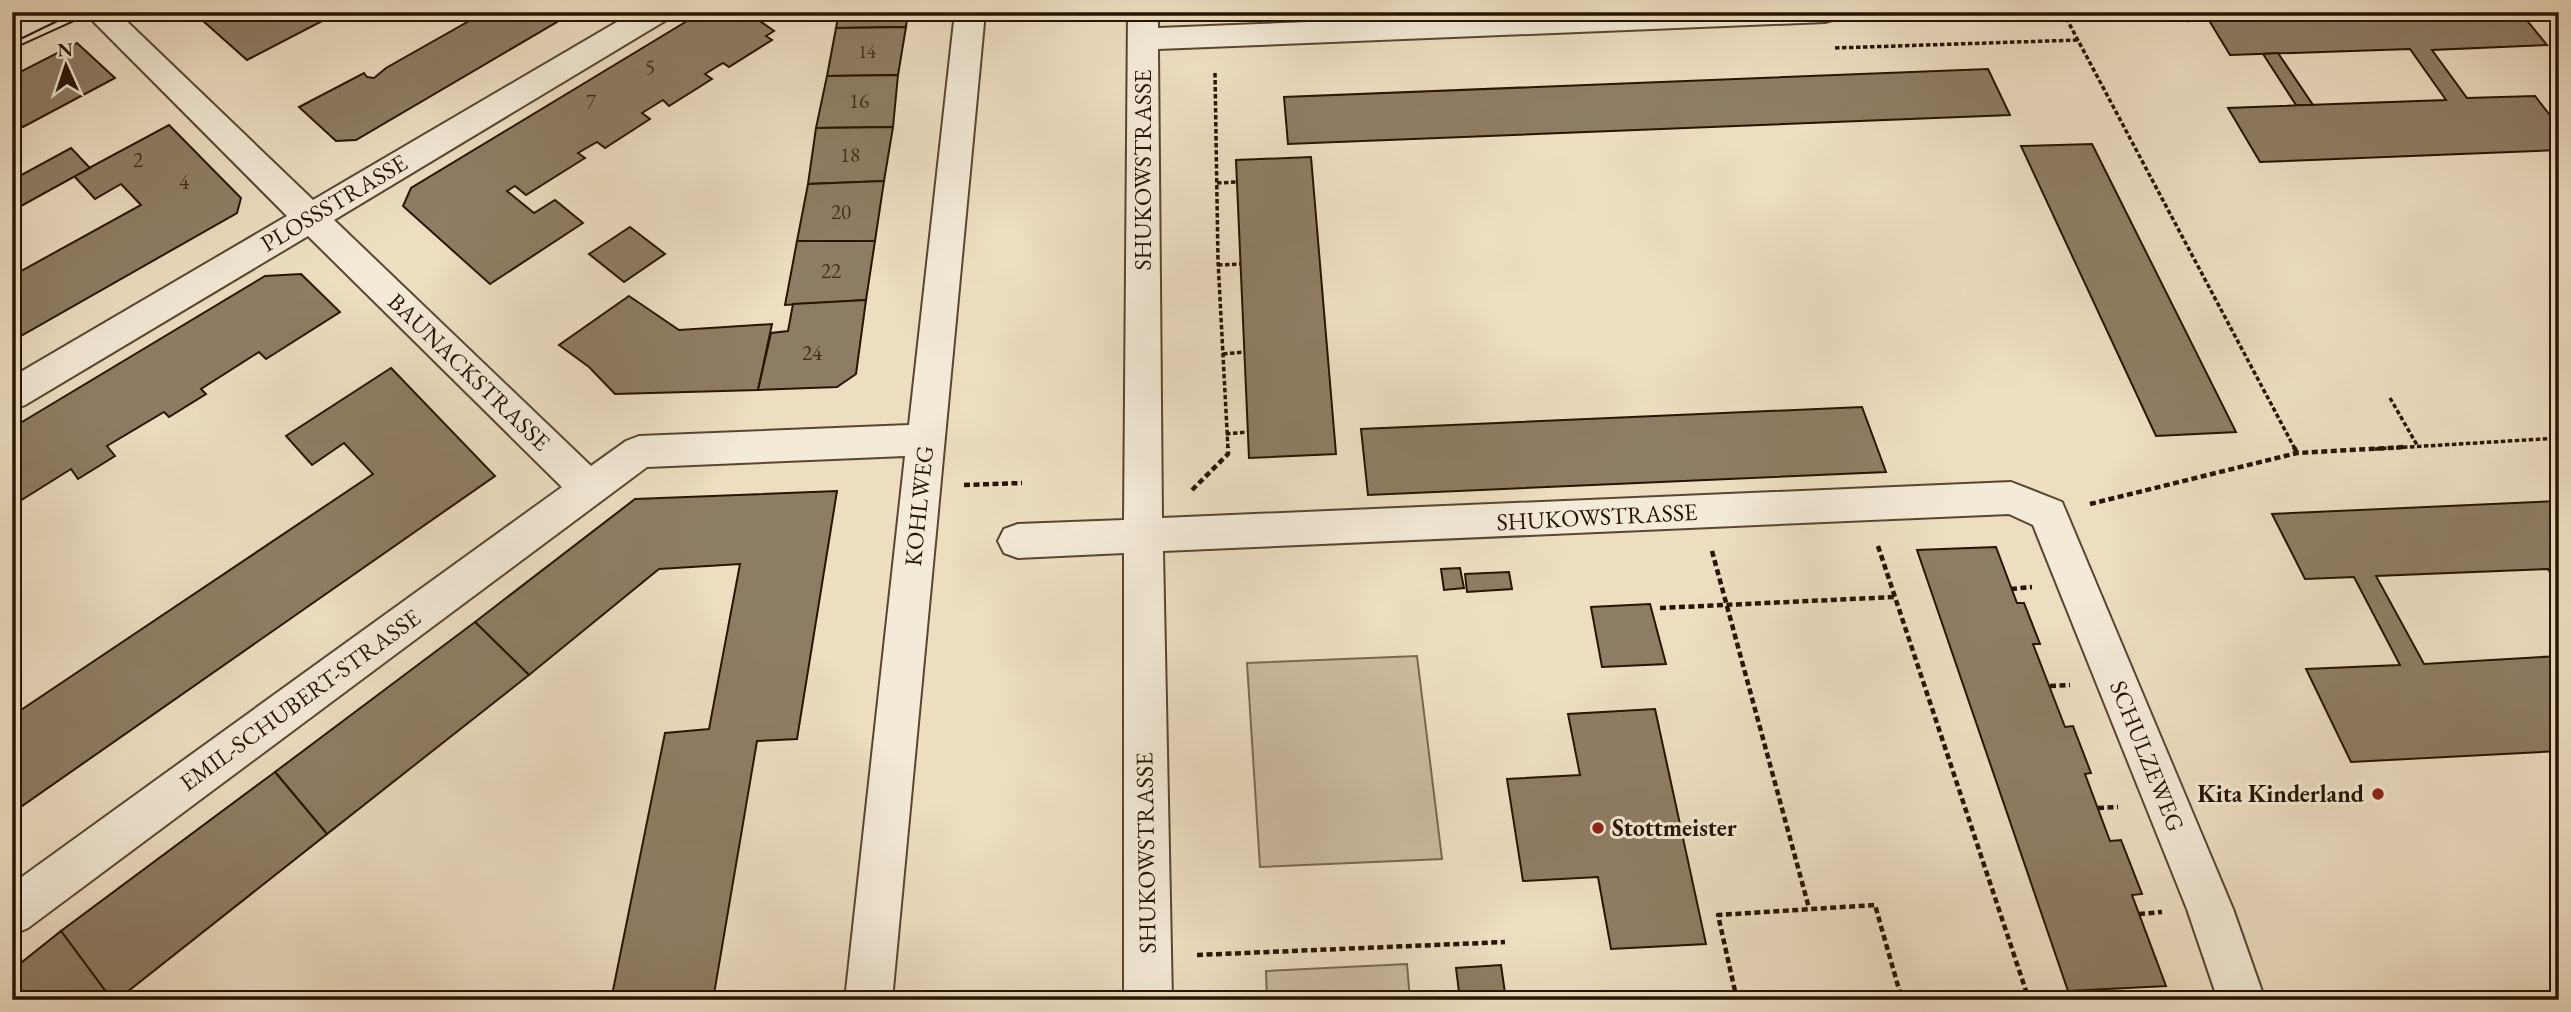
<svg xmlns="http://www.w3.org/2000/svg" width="2571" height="1012" font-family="'EB Garamond',serif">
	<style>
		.green { fill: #cbbca1; stroke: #796851; stroke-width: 2 }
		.building { fill: #8e7d65; stroke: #271401; stroke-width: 2 }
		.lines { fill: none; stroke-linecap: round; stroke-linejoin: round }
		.minor-casing { stroke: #584631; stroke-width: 4 }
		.secondary-casing { stroke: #271401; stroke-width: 4 }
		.path-far1 { stroke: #271401; stroke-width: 3.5; stroke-dasharray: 4.5 2.5; stroke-linecap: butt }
		.path { stroke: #271401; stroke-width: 4.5; stroke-dasharray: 6 3.5; stroke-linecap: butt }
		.minor { fill: #f3ead7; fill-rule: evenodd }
		.secondary { fill: #f3ead7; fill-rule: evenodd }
		.tram { stroke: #271401; stroke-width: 2 }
		.poi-dot { fill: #8f2418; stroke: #f3ead7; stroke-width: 2.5 }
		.labels { text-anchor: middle; stroke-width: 6; stroke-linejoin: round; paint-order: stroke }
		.far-number-label { font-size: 18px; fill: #412e1a }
		.number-label { font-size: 21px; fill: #412e1a }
		.street-label { font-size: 24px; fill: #271401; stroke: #f3ead7 }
		.poi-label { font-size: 24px; font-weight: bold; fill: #271401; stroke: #f3ead7; text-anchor: end }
	</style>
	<rect width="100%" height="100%" fill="#eddec2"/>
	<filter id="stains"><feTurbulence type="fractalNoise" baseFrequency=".00286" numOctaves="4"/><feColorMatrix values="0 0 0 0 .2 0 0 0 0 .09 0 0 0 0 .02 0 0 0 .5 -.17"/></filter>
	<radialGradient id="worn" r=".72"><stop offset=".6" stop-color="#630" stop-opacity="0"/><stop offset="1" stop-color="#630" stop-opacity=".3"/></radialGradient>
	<g class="green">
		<polygon points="1417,656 1442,859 1260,867 1247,663"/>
		<polygon points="1407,964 1410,1000 1267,1000 1266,971"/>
	</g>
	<g class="building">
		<polygon points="193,12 322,12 328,18 247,60"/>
		<polygon points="485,12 574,12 356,140 336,141 299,107 364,73 367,77 374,78 386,68"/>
		<polygon points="702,12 747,12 774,31 766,36 772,40 729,67 723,63 705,74 712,79 669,106 663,100 642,113 650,119 605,148 597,142 578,153 585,158 526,195 515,186 507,191 534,213 555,200 583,223 490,284 403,206 411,188"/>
		<polygon points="839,12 908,12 906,27 836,28"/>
		<polygon points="2204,12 2520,12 2547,45 2432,50 2467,98 2535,96 2559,127 2559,150 2260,162 2228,108 2446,100 2410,49 2230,55"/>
		<polygon points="906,27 898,75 827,76 836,28"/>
		<polygon points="77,43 115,78 23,127 12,116 12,76"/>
		<polygon points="2278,53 2313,105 2296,105 2263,54"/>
		<polygon points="1988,69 2010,115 1288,144 1284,97"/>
		<polygon points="898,75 893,127 816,128 827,76"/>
		<polygon points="169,125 241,198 237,213 12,341 12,276 141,205 121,184 95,199 74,176"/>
		<polygon points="893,127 884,181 808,184 816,128"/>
		<polygon points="2092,144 2236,432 2156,436 2021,146"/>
		<polygon points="71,148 90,168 12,211 12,180"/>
		<polygon points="1311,157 1336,454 1249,458 1236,160"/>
		<polygon points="884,181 875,241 797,241 808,184"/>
		<polygon points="630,227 665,254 624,282 589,254"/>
		<polygon points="797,241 875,241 866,300 785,305"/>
		<polygon points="301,274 340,312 266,359 259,352 201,389 206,394 169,417 164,412 107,446 115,456 78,479 71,469 12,506 12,428 265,276"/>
		<polygon points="629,296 679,330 772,324 758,390 615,394 589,367 559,345"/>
		<polygon points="866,300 856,374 837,387 758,390 771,333 788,331 793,304"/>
		<polygon points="391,368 495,476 12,813 12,716 373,474 344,443 312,465 286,436"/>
		<polygon points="1862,407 1886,472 1368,495 1361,429"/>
		<polygon points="837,491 797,739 757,741 713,1000 611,1000 665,733 709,729 740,564 659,569 529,675 475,622 635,499"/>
		<polygon points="2559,501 2559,587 2548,569 2376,576 2424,664 2559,656 2559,751 2351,762 2306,669 2400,665 2354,577 2305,579 2272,514"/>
		<polygon points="1996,547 2017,603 2024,603 2040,644 2033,644 2065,727 2073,726 2091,773 2085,774 2110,841 2121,840 2142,894 2132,895 2166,986 2068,991 1917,550"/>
		<polygon points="1460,568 1464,588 1444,590 1441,569"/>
		<polygon points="1509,572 1512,589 1467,592 1465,574"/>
		<polygon points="1650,604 1666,664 1602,667 1591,607"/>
		<polygon points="475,622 529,675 327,834 275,772"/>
		<polygon points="1655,709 1706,944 1611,949 1598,877 1523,881 1507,779 1580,775 1568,714"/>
		<polygon points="275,772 327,834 117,1000 112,1000 61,931"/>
		<polygon points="61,931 112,1000 12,1000 12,970"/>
		<polygon points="1501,965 1506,1000 1460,1000 1456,968"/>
	</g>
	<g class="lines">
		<g class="minor-casing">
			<g id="minor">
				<polygon points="84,12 117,12 313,200 634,12 672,12 668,19 334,220 591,466 626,441 639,436 909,425 955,12 985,12 892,1000 845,1000 905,456 647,467 28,928 12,935 12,884 562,487 308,236 25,405 12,410 12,377 287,216"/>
				<polygon points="1128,12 1158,12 1158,28 1566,12 1840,12 1836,19 1825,22 1158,49 1162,518 2011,482 2062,502 2233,909 2265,1000 2218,1000 2187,909 2033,525 2009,514 1163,551 1172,1000 1124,1000 1124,553 1018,558 1004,553 998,541 1004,529 1018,524 1124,520"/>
			</g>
		</g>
		<g class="secondary-casing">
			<polygon id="secondary" points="39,12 80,12 76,19 12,48 12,25"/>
		</g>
		<g class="path-far1">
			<polyline points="2063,12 2295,449"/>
			<polyline points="2183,12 2190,23"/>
			<polyline points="1835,48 2078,40"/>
			<polyline points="1215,73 1218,261 1228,449"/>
			<polyline points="1217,183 1237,182"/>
			<polyline points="1218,265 1241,264"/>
			<polyline points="1223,354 1245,352"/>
			<polyline points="2390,398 2417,445"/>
			<polyline points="1226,434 1248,432"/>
			<polyline points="2375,449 2559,438"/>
		</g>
		<g class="path">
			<polyline points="2294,447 2297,453"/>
			<polyline points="964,485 1022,483"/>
			<polyline points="1192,490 1228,454 1228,447"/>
			<polyline points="2090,504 2297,453 2405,447"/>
			<polyline points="1878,546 2029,1000"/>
			<polyline points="1712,551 1809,908"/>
			<polyline points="2011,589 2032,587"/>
			<polyline points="1660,608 1894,597"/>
			<polyline points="2050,686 2070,685"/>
			<polyline points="2098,808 2118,807"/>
			<polyline points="2139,914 2162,912"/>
			<polyline points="1197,955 1505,942"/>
			<polyline points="1737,1000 1718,915 1875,905 1902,1000"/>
		</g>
		<use href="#minor" class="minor"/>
		<use href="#secondary" class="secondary"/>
		<polyline class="tram" points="12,43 76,12"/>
	</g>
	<g class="poi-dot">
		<circle cx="2378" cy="794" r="7"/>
		<circle cx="1598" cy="828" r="7"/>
	</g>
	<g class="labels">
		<g class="far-number-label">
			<text x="867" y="58">14</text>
		</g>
		<g class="number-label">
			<text x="650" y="74">5</text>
			<text x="859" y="108">16</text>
			<text x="591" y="109">7</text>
			<text x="850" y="162">18</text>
			<text x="138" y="167">2</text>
			<text x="184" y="189">4</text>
			<text x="841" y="219">20</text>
			<text x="831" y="278">22</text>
			<text x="812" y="360">24</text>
		</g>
		<g class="street-label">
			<text transform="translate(1143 170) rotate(-90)" y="8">SHUKOWSTRASSE</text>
			<text transform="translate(334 203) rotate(-31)" y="8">PLOSSSTRASSE</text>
			<text transform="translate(469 372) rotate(44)" y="8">BAUNACKSTRASSE</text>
			<text transform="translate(919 506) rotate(-84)" y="8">KOHLWEG</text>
			<text transform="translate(1597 517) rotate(-3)" y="8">SHUKOWSTRASSE</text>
			<text transform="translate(300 700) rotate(-36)" y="8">EMIL-SCHUBERT-STRASSE</text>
			<text transform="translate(2147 756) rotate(68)" y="8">SCHULZEWEG</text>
			<text transform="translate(1146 853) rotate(-91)" y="8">SHUKOWSTRASSE</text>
		</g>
		<g class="poi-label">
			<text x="2364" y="802">Kita Kinderland</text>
			<text x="1612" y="836" text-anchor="start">Stottmeister</text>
		</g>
	</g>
	<rect width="2571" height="1012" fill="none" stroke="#eddec2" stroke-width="42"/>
	<rect x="14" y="14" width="2543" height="984" fill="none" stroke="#271401" stroke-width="3.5"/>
	<rect x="21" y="21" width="2529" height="970" fill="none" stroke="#271401" stroke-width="2"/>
	<g transform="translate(66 66) rotate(357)" stroke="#f3ead7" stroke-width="5" paint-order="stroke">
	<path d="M0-5L12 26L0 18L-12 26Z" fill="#271401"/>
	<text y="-10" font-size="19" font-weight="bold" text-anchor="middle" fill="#271401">N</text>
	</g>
	<rect width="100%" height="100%" filter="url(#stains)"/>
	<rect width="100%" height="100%" fill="url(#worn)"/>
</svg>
